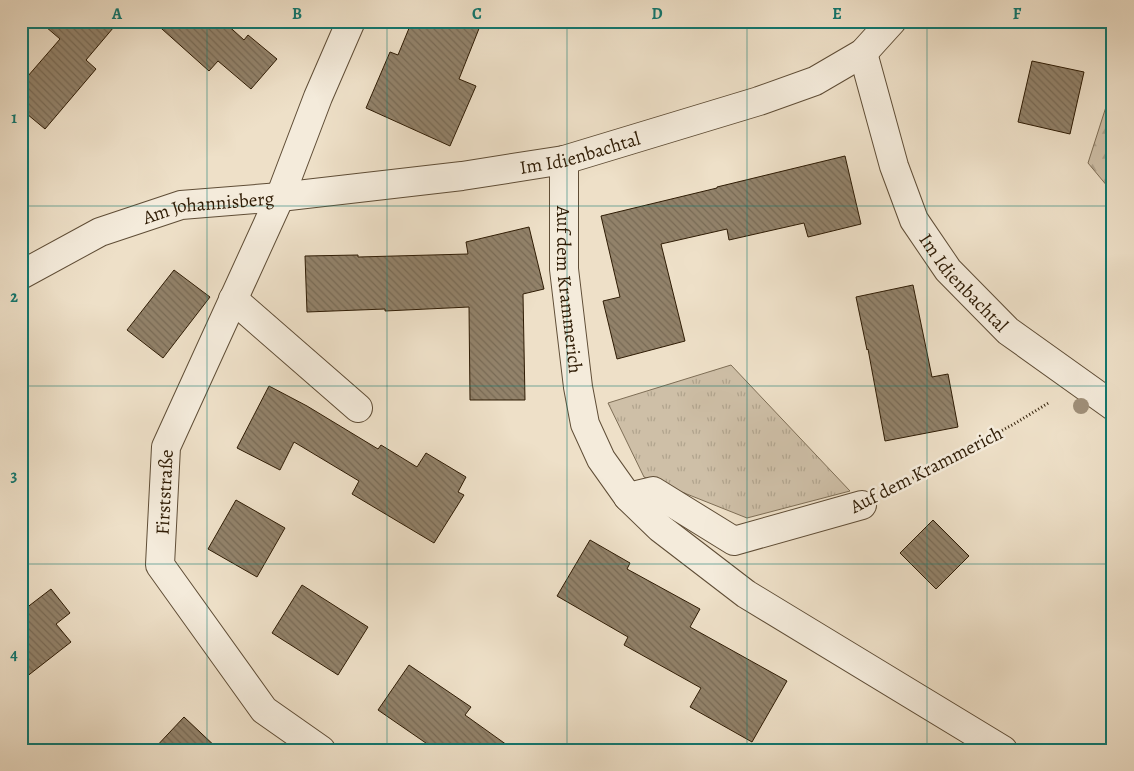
<svg xmlns="http://www.w3.org/2000/svg" width="1134" height="771" font-family="Alegreya,serif">
	<style>
		.grass { fill: url(#grass-tufts); stroke: #7e6e56 }
		.forest { fill: url(#forest-firs); stroke: #7e6e56 }
		.building { fill: url(#building-back-hatch); stroke: #2f1c05 }
		.lines { fill: none; stroke-linecap: round; stroke-linejoin: round }
		.minor-casing { stroke: #5f4d36; stroke-width: 30 }
		.path { stroke: #2f1c05; stroke-width: 3; stroke-dasharray: 1 2.5; stroke-linecap: butt }
		.minor { stroke: #f4ebdb; stroke-width: 28 }
		.tree { fill: #9f8f78 }
		.grid { fill: none; stroke: #0f766e; stroke-width: 1; stroke-opacity: 0.55 }
		.labels { text-anchor: middle; stroke-width: 5; stroke-linejoin: round; paint-order: stroke }
		.street-label { font-size: 19px; fill: #2f1c05; stroke: #f4ebdb }
		.neatline { fill: none; stroke: #0f766e; stroke-width: 2 }
		.grid-label { font-size: 16px; text-anchor: middle; font-weight: bold; fill: #0f766e }
	</style>
	<defs>
		<pattern id="grass-tufts" width="24" height="20" patternUnits="userSpaceOnUse" patternTransform="scale(1.25)"><rect width="24" height="20" fill="#cebfa7"/><path d="M3 7l-1-3M5 7V3M7 7l1-3M15 17l-1-3M17 17v-4M19 17l1-3" fill="none" stroke="#b1a48e"/></pattern>
		<pattern id="forest-firs" width="22" height="20" patternUnits="userSpaceOnUse" patternTransform="scale(1.25)"><rect width="22" height="20" fill="#cebfa7"/><path d="M5 1l3.5 6h-7zM16 11l3.5 6h-7z" fill="#b1a48e"/></pattern>
		<pattern id="building-back-hatch" width="6" height="6" patternUnits="userSpaceOnUse" patternTransform="scale(1.25)"><rect width="6" height="6" fill="#92826a"/><path d="M-1 5l2 2M0 0l6 6M5-1l2 2" fill="none" stroke="#786a55"/></pattern>
	</defs>
	<rect width="100%" height="100%" fill="#eee0c8"/>
	<filter id="stains"><feTurbulence type="fractalNoise" baseFrequency=".004" numOctaves="4"/><feColorMatrix values="0 0 0 0 .2 0 0 0 0 .09 0 0 0 0 .02 0 0 0 .5 -.17"/></filter>
	<radialGradient id="worn" r=".72"><stop offset=".6" stop-color="#630" stop-opacity="0"/><stop offset="1" stop-color="#630" stop-opacity=".3"/></radialGradient>
	<polygon class="grass" points="731,365 850,491 747,518 644,477 608,403"/>
	<polygon class="forest" points="1113,85 1113,193 1088,163"/>
	<g class="building">
		<polygon points="39,21 119,21 86,60 96,69 45,129 21,109 21,84 60,39"/>
		<polygon points="153,21 223,21 244,40 248,35 277,59 251,89 218,61 209,71"/>
		<polygon points="412,21 482,21 459,79 476,86 450,146 366,108 390,52 398,55"/>
		<polygon points="1032,61 1084,72 1070,134 1018,122"/>
		<polygon points="845,156 861,224 808,237 804,223 729,240 727,229 661,244 685,341 617,359 603,301 620,297 601,216 717,188 717,187"/>
		<polygon points="529,227 544,289 523,294 525,400 470,400 469,307 385,311 385,309 307,312 305,256 358,255 358,257 468,254 466,242"/>
		<polygon points="174,270 210,297 163,358 127,330"/>
		<polygon points="913,285 932,377 948,374 958,427 885,441 868,349 867,350 856,297"/>
		<polygon points="269,386 307,406 378,449 381,445 417,467 426,453 466,477 458,492 464,495 434,543 352,494 359,481 294,442 280,470 237,448"/>
		<polygon points="236,500 285,528 257,577 208,549"/>
		<polygon points="933,520 969,556 936,589 900,553"/>
		<polygon points="590,540 630,563 627,569 700,609 690,627 787,681 752,742 690,707 701,688 624,645 628,637 557,596"/>
		<polygon points="302,585 368,627 338,675 272,633"/>
		<polygon points="51,589 70,613 56,624 71,642 21,681 21,612"/>
		<polygon points="409,665 471,707 465,715 514,750 436,750 378,710"/>
		<polygon points="184,717 219,750 153,750"/>
	</g>
	<g class="lines">
		<g class="minor-casing">
			<g id="minor">
				<path id="s1" d="M 863,53 L 894,166 L 914,220 L 948,270 L 1008,331 L 1113,406"/>
				<path id="s2" d="M 564,160 L 564,269 L 578,387 L 585,424 L 601,459 L 628,497 L 653,491 L 734,541 L 862,505"/>
				<path id="s3" d="M 21,275 L 100,232 L 181,205 L 280,197 L 462,176 L 564,160 L 759,101 L 815,81 L 863,53 L 892,21"/>
				<polyline points="233,299 358,408"/>
				<polyline points="628,497 660,528 746,594 1003,750"/>
				<path id="s4" d="M 321,750 L 264,710 L 160,565 L 166,447 L 280,197 L 318,97 L 351,21"/>
			</g>
		</g>
		<polyline class="path" points="891,490 1014,424 1050,402"/>
		<use href="#minor" class="minor"/>
	</g>
	<circle class="tree" cx="1081" cy="406" r="8"/>
	<path class="grid" d="M 207,21 L 207,750M 387,21 L 387,750M 567,21 L 567,750M 747,21 L 747,750M 927,21 L 927,750M 21,206 L 1113,206M 21,386 L 1113,386M 21,564 L 1113,564"/>
	<g class="labels">
		<g class="street-label">
			<text dy="7" stroke="none"><textPath href="#s3" startOffset="578">Im Idienbachtal</textPath></text>
			<text dy="7" stroke="none"><textPath href="#s3" startOffset="202">Am Johannisberg</textPath></text>
			<text dy="7" stroke="none"><textPath href="#s1" startOffset="255">Im Idienbachtal</textPath></text>
			<text dy="7" stroke="none"><textPath href="#s2" startOffset="130">Auf dem Krammerich</textPath></text>
			<text transform="translate(926 469) rotate(-27)" y="7">Auf dem Krammerich</text>
			<text dy="7" stroke="none"><textPath href="#s4" startOffset="321">Firststraße</textPath></text>
		</g>
	</g>
	<rect width="1134" height="771" fill="none" stroke="#eee0c8" stroke-width="55"/>
	<rect x="28" y="28" width="1078" height="716" class="neatline"/>
	<g class="grid-label">
		<text x="117" y="19">A</text>
		<text x="297" y="19">B</text>
		<text x="477" y="19">C</text>
		<text x="657" y="19">D</text>
		<text x="837" y="19">E</text>
		<text x="1017" y="19">F</text>
		<text x="14" y="123">1</text>
		<text x="14" y="302">2</text>
		<text x="14" y="481">3</text>
		<text x="14" y="660">4</text>
	</g>
	<rect width="100%" height="100%" filter="url(#stains)"/>
	<rect width="100%" height="100%" fill="url(#worn)"/>
</svg>
